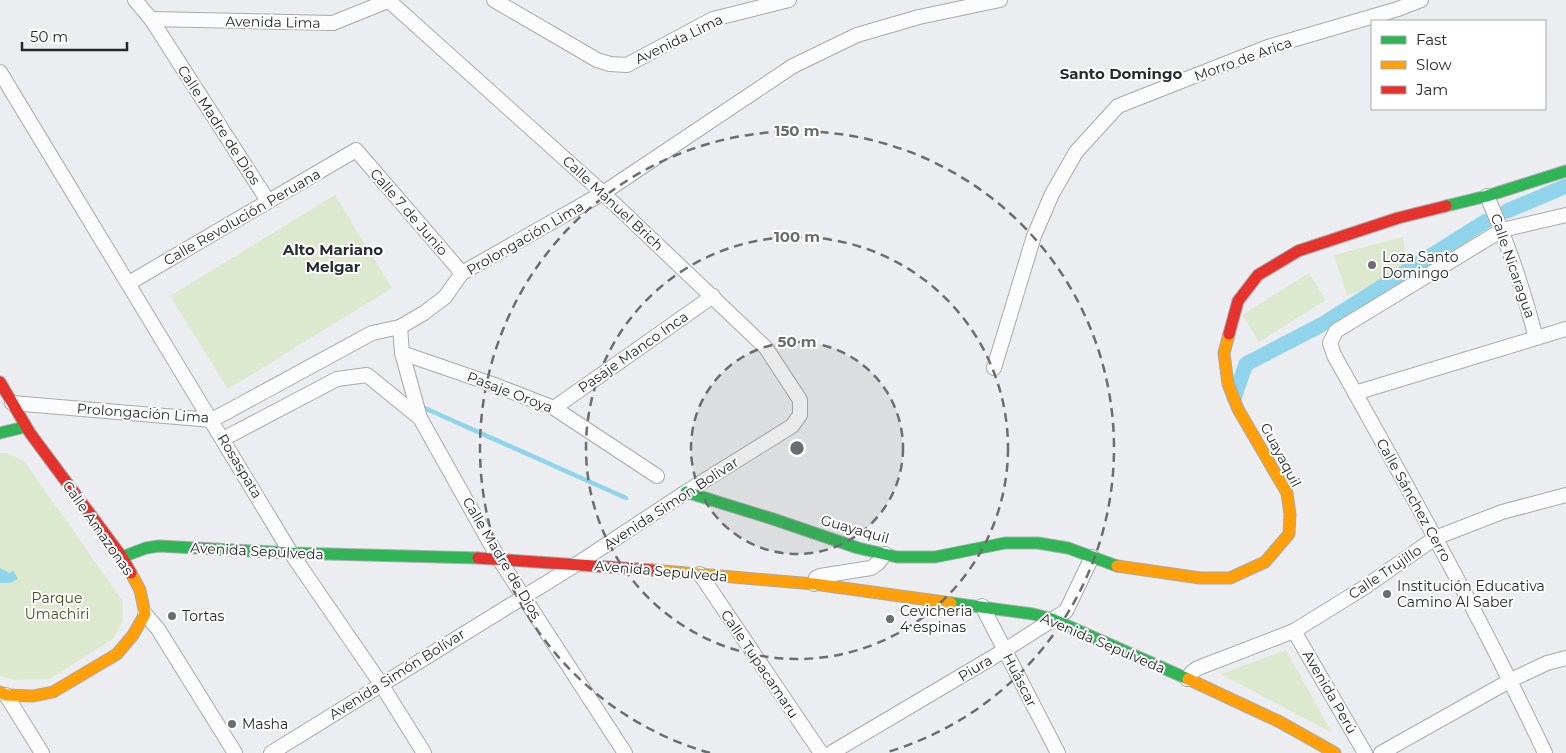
<svg xmlns="http://www.w3.org/2000/svg" width="1566" height="753" font-family="Montserrat,sans-serif">
	<style>
		.green { fill: #dde9ce }
		.water { fill: #90d4ec }
		.lines { fill: none; stroke-linecap: round; stroke-linejoin: round }
		.stream { stroke: #90d4ec; stroke-width: 4.5 }
		.canal { stroke: #90d4ec; stroke-width: 15 }
		.street-casing { stroke: #a8aaac; stroke-width: 16 }
		.fast-casing { stroke: #a8aaac; stroke-width: 13 }
		.slow-casing { stroke: #a8aaac; stroke-width: 13 }
		.jam-casing { stroke: #a8aaac; stroke-width: 13 }
		.street { stroke: #fcfcfd; stroke-width: 14 }
		.fast { stroke: #30b455; stroke-width: 11 }
		.slow { stroke: #ff9f0a; stroke-width: 11 }
		.jam { stroke: #e5322d; stroke-width: 11 }
		.ring { fill: none; stroke: #6c6d6f; stroke-width: 2.5; stroke-dasharray: 9 6 }
		.poi-dot { fill: #6c6d6f; stroke: #fff; stroke-width: 2 }
		.labels { text-anchor: middle; stroke-width: 4; stroke-linejoin: round; paint-order: stroke }
		.street-label { font-size: 14px; fill: #27282a; stroke: #fff }
		.poi-label { font-size: 14px; fill: #27282a; stroke: #fff; text-anchor: start }
		.park-label { font-size: 14px; fill: #3e511d; stroke: #fff }
		.neighbourhood-label { font-size: 15px; font-weight: bold; fill: #272a2f; stroke: #fff }
		.centre { fill: #6c6d6f; stroke: #fff; stroke-width: 2.5 }
		.ring-label { font-size: 15px; text-anchor: middle; font-weight: bold; fill: #6c6d6f; stroke: #fff; stroke-width: 4; stroke-linejoin: round; paint-order: stroke }
	</style>
	<rect width="100%" height="100%" fill="#ebedf0"/>
	<g class="green">
		<polygon points="335,195 392,288 228,389 170,296"/>
		<polygon points="1403,237 1408,275 1347,295 1334,255"/>
		<polygon points="1309,273 1326,300 1259,342 1242,315"/>
		<polygon points="0,453 8,453 24,461 122,600 123,621 113,639 49,679 13,680 0,676"/>
		<polygon points="1286,650 1332,733 1221,674"/>
	</g>
	<polygon class="water" points="0,568 10,573 13,570 18,579 10,583 0,583"/>
	<g class="lines">
		<polyline class="stream" points="420,406 626,498"/>
		<g class="canal">
			<polyline points="1507,211 1566,186"/>
			<polyline points="1234,398 1246,364 1321,325 1486,221"/>
		</g>
		<g class="street-casing">
			<g id="street">
				<polyline points="135,0 151,19 268,201"/>
				<polyline points="494,0 597,60 610,64 627,65 713,19 789,0"/>
				<polyline points="151,19 333,23 390,0"/>
				<polyline points="0,72 291,553 381,684 424,753"/>
				<path d="M 1487,196 C 1508,243 1523,288 1536,338"/>
				<polyline points="129,283 356,150 462,273"/>
				<polyline points="400,327 402,353 492,384 554,408 657,476"/>
				<polyline points="402,353 420,418 499,559 625,753"/>
				<polyline points="994,368 1034,236 1052,194 1076,152 1118,106 1268,47 1398,9 1421,0"/>
				<polyline points="1355,393 1566,329"/>
				<polyline points="12,403 212,420 372,333 400,327 424,313 445,297 462,273 603,193 793,66 857,35 919,17 1000,0"/>
				<polyline points="554,408 713,296"/>
				<polyline points="223,439 337,379 367,375 420,418"/>
				<polyline points="700,574 821,753"/>
				<polyline points="814,584 816,578 820,576 871,568 878,563 885,554"/>
				<polyline points="982,606 1058,753"/>
				<polyline points="145,614 158,629 235,753"/>
				<polyline points="1294,631 1365,753"/>
				<polyline points="1187,679 1192,672 1198,668 1294,631 1365,587 1435,538 1502,512 1566,495"/>
				<polyline points="6,695 42,753"/>
				<polyline points="271,753 577,564 686,492 792,426 800,415 800,400 766,348 603,193 388,0"/>
				<polyline points="831,753 1005,650 1066,611 1092,557"/>
				<polyline points="1381,753 1511,680 1547,663 1566,658"/>
				<path d="M 1545,753 C 1481,617 1407,486 1334,355 L 1330,343 L 1336,331 L 1502,230 L 1566,215"/>
			</g>
		</g>
		<g class="fast-casing">
			<g id="fast">
				<polyline points="1446,206 1487,196 1566,171"/>
				<polyline points="0,433 25,427"/>
				<polyline points="686,492 773,519 858,548 897,557 935,557 1005,543 1038,543 1068,548 1117,566"/>
				<polyline points="122,557 146,548 159,546 291,553 478,558"/>
				<polyline points="951,603 1033,614 1052,619 1188,679"/>
			</g>
		</g>
		<g class="slow-casing">
			<g id="slow">
				<polyline points="1117,566 1200,578 1230,578 1265,562 1289,534 1290,514 1287,493 1238,409 1228,384 1224,353 1229,334"/>
				<polyline points="652,570 814,584 951,603"/>
				<polyline points="1188,679 1280,722 1335,753"/>
				<polyline points="0,692 6,695 33,696 53,692 117,654 133,635 145,614 140,590 131,573"/>
			</g>
		</g>
		<g class="jam-casing">
			<g id="jam">
				<polyline points="1229,334 1238,301 1258,275 1298,251 1398,218 1446,206"/>
				<polyline points="0,382 30,433 122,557 131,573"/>
				<polyline points="478,558 652,570"/>
			</g>
		</g>
		<use href="#street" class="street"/>
		<use href="#fast" class="fast"/>
		<use href="#slow" class="slow"/>
		<use href="#jam" class="jam"/>
	</g>
	<circle cx="797" cy="448" r="106" fill="#6c6d6f" fill-opacity=".12"/>
	<g class="ring">
		<circle cx="797" cy="448" r="106"/>
		<circle cx="797" cy="448" r="211"/>
		<path d="M710 753A317 317 0 1 1 884 753"/>
	</g>
	<g class="poi-dot">
		<circle cx="1372" cy="265" r="5"/>
		<circle cx="1387" cy="594" r="5"/>
		<circle cx="172" cy="616" r="5"/>
		<circle cx="890" cy="619" r="5"/>
		<circle cx="232" cy="724" r="5"/>
	</g>
	<g class="labels">
		<g class="street-label">
			<text transform="translate(273 22) rotate(1)" y="5">Avenida Lima</text>
			<text transform="translate(679 39) rotate(-26)" y="5">Avenida Lima</text>
			<text transform="translate(1243 59) rotate(-20)" y="5">Morro de Arica</text>
			<text transform="translate(219 125) rotate(57)" y="5">Calle Madre de Dios</text>
			<text transform="translate(613 203) rotate(43)" y="5">Calle Manuel Brich</text>
			<text transform="translate(409 212) rotate(49)" y="5">Calle 7 de Junio</text>
			<text transform="translate(242 217) rotate(-30)" y="5">Calle Revolución Peruana</text>
			<text transform="translate(525 238) rotate(-30)" y="5">Prolongación Lima</text>
			<text transform="translate(1513 266) rotate(71)" y="5">Calle Nicaragua</text>
			<text transform="translate(633 352) rotate(-35)" y="5">Pasaje Manco Inca</text>
			<text transform="translate(510 392) rotate(21)" y="5">Pasaje Oroya</text>
			<text transform="translate(143 413) rotate(4)" y="5">Prolongación Lima</text>
			<text transform="translate(1281 455) rotate(62)" y="5">Guayaquil</text>
			<text transform="translate(240 466) rotate(59)" y="5">Rosaspata</text>
			<text transform="translate(1414 500) rotate(61)" y="5">Calle Sánchez Cerro</text>
			<text transform="translate(671 503) rotate(-33)" y="5">Avenida Simon Bolivar</text>
			<text transform="translate(98 528) rotate(55)" y="5">Calle Amazonas</text>
			<text transform="translate(855 529) rotate(16)" y="5">Guayaquil</text>
			<text transform="translate(257 551) rotate(3)" y="5">Avenida Sepulveda</text>
			<text transform="translate(502 558) rotate(59)" y="5">Calle Madre de Dios</text>
			<text transform="translate(661 571) rotate(5)" y="5">Avenida Sepulveda</text>
			<text transform="translate(1385 572) rotate(-34)" y="5">Calle Trujillo</text>
			<text transform="translate(1103 643) rotate(23)" y="5">Avenida Sepulveda</text>
			<text transform="translate(760 664) rotate(56)" y="5">Calle Tupacamaru</text>
			<text transform="translate(975 668) rotate(-31)" y="5">Piura</text>
			<text transform="translate(397 674) rotate(-32)" y="5">Avenida Simón Bolívar</text>
			<text transform="translate(1020 680) rotate(63)" y="5">Huáscar</text>
			<text transform="translate(1330 692) rotate(60)" y="5">Avenida Perú</text>
		</g>
		<g class="poi-label">
			<text x="1382" y="262">Loza Santo<tspan x="1382" dy="16">Domingo</tspan></text>
			<text x="1397" y="591">Institución Educativa<tspan x="1397" dy="16">Camino Al Saber</tspan></text>
			<text x="900" y="616">Cevicheria<tspan x="900" dy="16">4 espinas</tspan></text>
			<text x="182" y="621">Tortas</text>
			<text x="242" y="729">Masha</text>
		</g>
		<g class="park-label">
			<text x="57" y="603">Parque<tspan x="57" dy="16">Umachiri</tspan></text>
		</g>
		<g class="neighbourhood-label">
			<text x="1121" y="79">Santo Domingo</text>
			<text x="333" y="255">Alto Mariano<tspan x="333" dy="17">Melgar</tspan></text>
		</g>
	</g>
	<circle cx="797" cy="448" r="8" class="centre"/>
	<g class="ring-label">
		<text x="797" y="136">150 m</text>
		<text x="797" y="242">100 m</text>
		<text x="797" y="347">50 m</text>
	</g>
	<rect x="1371" y="20" width="175" height="90" fill="#ffffff" stroke="#a9a9aa"/>
	<rect x="1381" y="36" width="25" height="8" fill="#30b455" stroke="#a9a9aa"/>
	<text x="1416" y="45" font-size="15" fill="#27282a">Fast</text>
	<rect x="1381" y="61" width="25" height="8" fill="#ff9f0a" stroke="#a9a9aa"/>
	<text x="1416" y="70" font-size="15" fill="#27282a">Slow</text>
	<rect x="1381" y="86" width="25" height="8" fill="#e5322d" stroke="#a9a9aa"/>
	<text x="1416" y="95" font-size="15" fill="#27282a">Jam</text>
	<path d="M22 42v8h105v-8" fill="none" stroke="#27282a" stroke-width="2.5"/>
	<text x="30" y="42" font-size="15" fill="#27282a" stroke="#ffffff" stroke-width="4" paint-order="stroke">50 m</text>
</svg>
